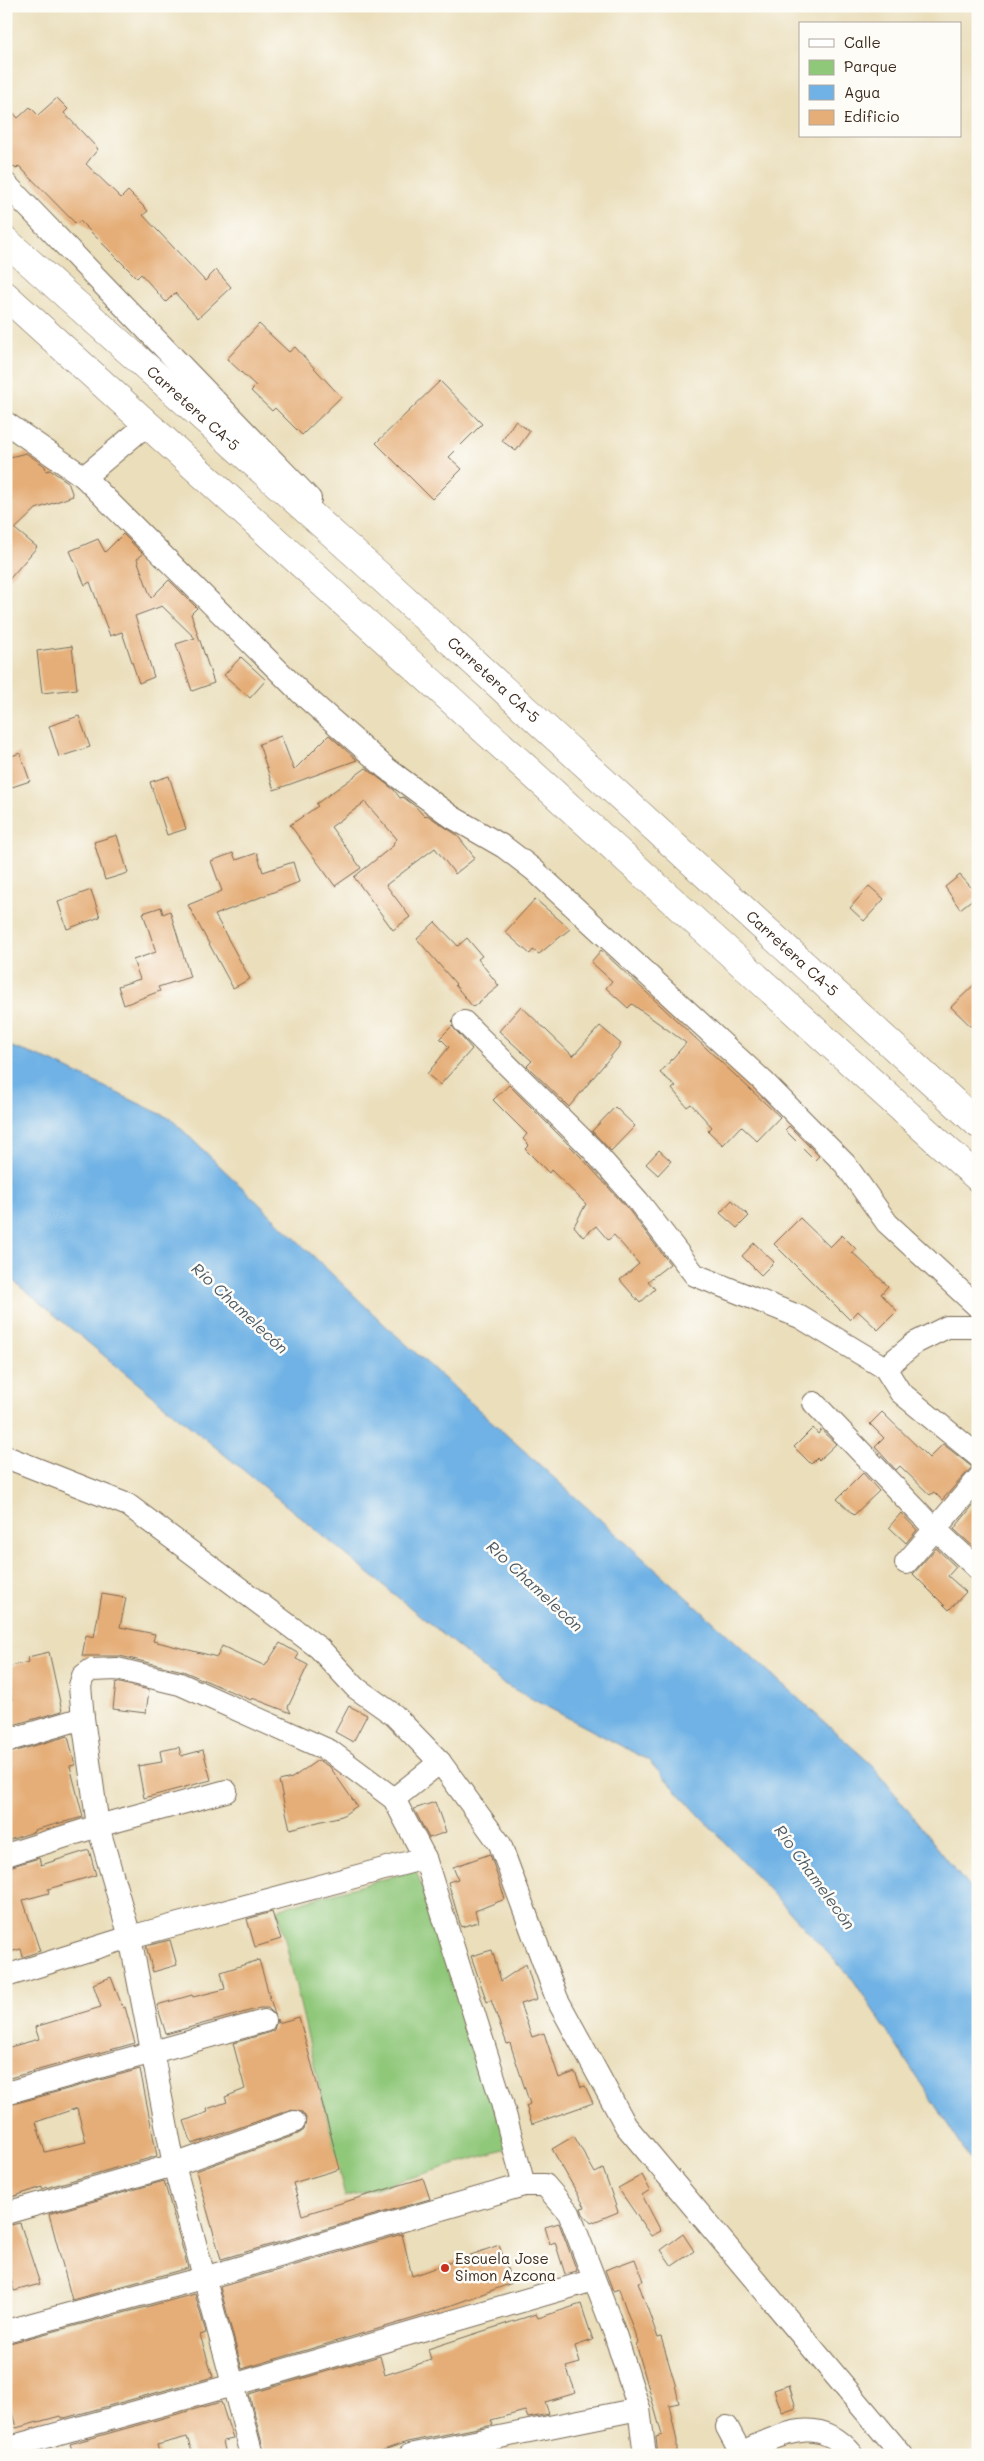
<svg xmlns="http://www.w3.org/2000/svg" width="984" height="2461" font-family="Mali,sans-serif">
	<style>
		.green { fill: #90c87a; stroke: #66794c }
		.water { fill: #70b2e5; stroke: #566e82 }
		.building { fill: #e5ae78; fill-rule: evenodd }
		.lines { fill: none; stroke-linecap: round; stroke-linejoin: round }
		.minor-casing { stroke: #786955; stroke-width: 24 }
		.highway-casing { stroke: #786955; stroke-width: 29 }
		.minor { stroke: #fff; stroke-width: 22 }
		.highway { stroke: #fff; stroke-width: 28 }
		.poi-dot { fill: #c8321e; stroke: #fdfcf7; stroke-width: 2 }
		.labels { text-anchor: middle; stroke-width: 5; stroke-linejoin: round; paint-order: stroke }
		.street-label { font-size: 15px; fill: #3b2a1e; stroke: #fdfcf7 }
		.poi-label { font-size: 15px; fill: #3b2a1e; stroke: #fdfcf7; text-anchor: start }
		.water-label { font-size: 16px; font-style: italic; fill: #4e5a64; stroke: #fdfcf7 }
	</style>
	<rect width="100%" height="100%" fill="#fdfcf7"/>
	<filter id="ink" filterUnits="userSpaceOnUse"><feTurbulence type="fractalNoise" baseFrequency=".02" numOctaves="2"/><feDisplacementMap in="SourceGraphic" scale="10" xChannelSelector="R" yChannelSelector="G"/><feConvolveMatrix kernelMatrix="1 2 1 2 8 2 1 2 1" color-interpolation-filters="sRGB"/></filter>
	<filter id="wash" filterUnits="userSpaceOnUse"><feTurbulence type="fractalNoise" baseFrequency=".0096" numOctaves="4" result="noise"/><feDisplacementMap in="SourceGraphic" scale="20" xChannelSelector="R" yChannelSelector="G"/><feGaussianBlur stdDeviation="1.12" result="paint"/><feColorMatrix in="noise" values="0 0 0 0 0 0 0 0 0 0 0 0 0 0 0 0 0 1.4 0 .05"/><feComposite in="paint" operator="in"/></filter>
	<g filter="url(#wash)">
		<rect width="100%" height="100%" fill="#eadebb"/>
		<polygon class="green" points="416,1870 510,2148 345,2197 278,1909"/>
		<polygon class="water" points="6,1045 51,1061 171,1119 386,1326 873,1766 978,1899 978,2171 854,1981 648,1760 502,1683 6,1275"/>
		<g id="blocks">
			<g class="building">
				<polygon points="57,98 68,109 64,113 98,149 86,164 121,198 128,191 148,211 143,215 205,281 216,270 231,287 198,318 175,293 166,302 141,274 137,278 80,221 76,224 19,166 16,169 6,159 6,105 18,118 30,107 38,115"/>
				<polygon points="259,324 289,352 295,347 341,397 302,435 275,408 272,411 251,391 256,386 227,359"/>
				<polygon points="440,381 482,424 449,457 462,469 432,499 376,443"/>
				<polygon points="515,421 530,431 516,451 502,441"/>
				<polygon points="26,453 45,466 46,471 50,470 68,482 73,496 36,509 15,529 37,547 6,583 6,458"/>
				<polygon points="123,534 143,554 137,559 151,598 169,580 197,608 191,614 214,683 192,691 176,644 195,638 162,606 135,616 154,677 139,683 122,632 110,636 90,582 85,585 70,551 98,539 105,552"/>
				<polygon points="72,646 77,689 42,693 37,651"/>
				<polygon points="241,657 266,680 250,698 224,675"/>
				<polygon points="79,716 90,747 59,757 49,726"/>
				<polygon points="329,735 357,760 274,790 259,744 281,736 294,770"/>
				<polygon points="20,753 30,781 6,789 6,758"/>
				<polygon points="366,768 394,790 400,798 403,797 416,807 425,817 427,815 457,835 475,858 455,874 435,848 386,885 410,917 393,930 354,877 394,845 393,843 397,839 365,802 331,827 361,868 335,886 290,825 318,806 316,804"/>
				<polygon points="169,776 186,829 167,835 150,782"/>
				<polygon points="117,835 128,873 105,880 94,842"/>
				<polygon points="233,853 236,860 257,853 263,872 293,862 299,882 215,915 250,979 233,988 188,905 222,891 211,861"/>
				<polygon points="960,875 978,895 960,909 945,887"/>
				<polygon points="869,886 884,899 864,921 850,908"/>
				<polygon points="91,890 100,917 67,929 58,902"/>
				<polygon points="535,899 570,929 539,954 533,950 530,954 505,932"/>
				<polygon points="161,907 163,914 170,911 190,977 158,987 160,991 124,1005 118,986 140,979 133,960 156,952 143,913"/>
				<polygon points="435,922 458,946 467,938 482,956 478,959 499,986 473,1007 455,985 456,984 417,939"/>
				<polygon points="601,950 780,1117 757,1141 741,1126 723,1145 708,1131 712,1127 691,1104 687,1107 672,1089 676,1086 660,1073 686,1043 632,1004 628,1008 606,988 612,981 591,962"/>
				<polygon points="978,981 978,1033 951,1007"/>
				<polygon points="521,1006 573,1056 600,1026 621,1044 569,1107 527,1066 532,1061 499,1031"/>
				<polygon points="452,1026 472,1049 440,1085 427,1074 449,1047 440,1038"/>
				<polygon points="509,1085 581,1157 628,1209 670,1264 648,1281 655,1289 640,1303 620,1280 639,1264 614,1235 608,1240 596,1226 583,1237 574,1226 586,1204 551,1170 549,1173 525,1149 529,1145 523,1139 527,1134 493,1100"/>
				<polygon points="615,1107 635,1126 611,1151 592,1131"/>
				<polygon points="789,1126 819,1156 815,1160 785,1130"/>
				<polygon points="659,1150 671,1161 658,1175 646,1164"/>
				<polygon points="732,1200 749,1216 737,1228 720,1213"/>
				<polygon points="800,1218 830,1247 842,1235 856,1249 852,1252 888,1286 881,1294 897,1311 878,1330 858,1311 850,1320 774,1244"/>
				<polygon points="754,1243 774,1262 761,1275 742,1256"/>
				<polygon points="882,1412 929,1458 943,1444 972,1467 942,1500 934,1492 930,1495 900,1466 896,1470 875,1447 884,1438 870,1424"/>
				<polygon points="813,1428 818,1434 821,1430 836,1444 819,1460 817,1458 811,1464 794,1447"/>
				<polygon points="863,1473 879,1491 854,1515 837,1499"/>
				<polygon points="978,1499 978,1551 954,1529"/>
				<polygon points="901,1513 917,1530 906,1543 889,1527"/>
				<polygon points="936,1548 956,1567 948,1576 966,1592 949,1610 913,1574"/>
				<polygon points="102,1594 126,1598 120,1627 155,1634 153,1641 217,1657 222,1646 265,1666 280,1643 299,1654 296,1659 308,1665 288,1707 291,1713 252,1698 251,1700 183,1671 120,1656 82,1656 86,1635 94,1637"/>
				<polygon points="49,1652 62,1711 6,1727 6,1701 12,1700 6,1667 29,1662 28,1657"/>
				<polygon points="116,1682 149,1690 146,1713 113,1709"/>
				<polygon points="349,1706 367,1715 353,1742 335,1732"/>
				<polygon points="68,1736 75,1765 70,1766 83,1817 34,1830 34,1832 9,1840 6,1825 6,1754"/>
				<polygon points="179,1747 181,1756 203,1750 211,1780 144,1798 138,1766 162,1762 160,1751"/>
				<polygon points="318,1760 330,1767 357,1806 342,1816 290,1829 279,1781 292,1778"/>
				<polygon points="435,1802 446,1832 429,1838 414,1809"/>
				<polygon points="89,1850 96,1875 48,1889 49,1893 23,1900 40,1951 23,1957 21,1949 6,1953 6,1868 39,1858 41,1865"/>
				<polygon points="490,1854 505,1899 475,1911 478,1922 461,1927 448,1882 458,1879 453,1867"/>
				<polygon points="272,1912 281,1939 255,1947 247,1919"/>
				<polygon points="170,1940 177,1965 153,1972 146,1946"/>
				<polygon points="492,1950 501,1981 526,1964 537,1999 520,2004 532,2037 544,2033 559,2078 575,2072 581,2087 585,2086 593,2103 532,2124 526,2106 530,2104 510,2043 507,2044 491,2000 487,2002 471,1956"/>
				<polygon points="259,1960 275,2015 268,2008 260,2008 166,2034 157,2005 192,1995 193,1997 225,1989 221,1972"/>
				<polygon points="111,1977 123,2008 125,2007 135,2043 6,2079 6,2048 39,2039 35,2027 101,2007 93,1984"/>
				<polygon points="299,2017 340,2169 293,2183 302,2215 423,2178 430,2199 221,2259 196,2171 298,2134 304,2130 306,2118 302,2112 290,2110 192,2144 184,2121 208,2112 207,2109 227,2102 225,2097 245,2089 233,2043 268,2033 274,2030 277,2019 278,2023"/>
				<path d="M 140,2069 L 157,2156 L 42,2189 L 42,2187 L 6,2199 L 6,2106 ZM 77,2108 L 86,2142 L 45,2152 L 36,2122 Z"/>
				<polygon points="574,2136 595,2173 603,2169 618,2212 591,2223 583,2214 581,2208 585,2207 552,2149"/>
				<polygon points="642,2175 650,2190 642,2195 661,2231 651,2236 618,2188"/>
				<polygon points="164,2181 188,2268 72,2300 49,2214"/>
				<polygon points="20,2223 40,2284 14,2291 6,2258 6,2226"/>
				<polygon points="559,2223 577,2271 565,2274 555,2242 550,2244 545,2227"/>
				<polygon points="402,2234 412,2276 499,2245 512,2283 422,2316 242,2369 220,2287"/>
				<polygon points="683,2234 694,2251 672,2266 661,2250"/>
				<polygon points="635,2259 643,2281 638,2282 658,2338 661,2337 675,2384 679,2403 669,2405 677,2441 677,2455 658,2455 656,2437 662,2435 636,2344 638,2343 619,2289 613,2291 605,2270"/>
				<polygon points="195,2294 206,2333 200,2335 213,2377 61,2419 60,2416 16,2428 6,2388 6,2344"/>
				<polygon points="581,2304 593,2340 575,2346 580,2363 566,2367 576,2393 545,2402 549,2414 528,2418 525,2411 491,2420 493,2425 407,2442 369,2455 265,2455 249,2394 380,2356 385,2375 431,2360 428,2349 536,2314 538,2318"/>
				<polygon points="789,2385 796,2408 782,2413 774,2390"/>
				<polygon points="221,2402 233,2439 223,2441 226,2455 193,2455 187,2437 157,2445 160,2455 74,2455 70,2444"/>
			</g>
		</g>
	</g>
	<g filter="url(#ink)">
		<use href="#blocks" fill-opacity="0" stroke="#786955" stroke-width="1"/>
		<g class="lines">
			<g class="minor-casing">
				<g id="minor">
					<polyline points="6,184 310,499"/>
					<polyline points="6,423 84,477 301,693 386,768 452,817 504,847 534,870 763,1081 845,1164 887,1223 978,1307"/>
					<polyline points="84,477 146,425"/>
					<polyline points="464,1022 591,1148 638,1201 695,1275 800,1317 885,1368 900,1392 978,1456"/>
					<polyline points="885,1368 915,1343 947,1327 978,1327"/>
					<polyline points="814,1403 934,1528 978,1569"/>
					<polyline points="6,1457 128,1505 319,1648 356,1688 394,1715 440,1762"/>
					<polyline points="906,1563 978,1479"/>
					<polyline points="6,1741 83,1718"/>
					<polyline points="394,1799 440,1762 500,1844 557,1999 626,2126 902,2455"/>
					<polyline points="6,1855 98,1826 226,1791"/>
					<polyline points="6,1976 130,1937 425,1858"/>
					<polyline points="6,2093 264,2021"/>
					<polyline points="6,2213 174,2165 294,2122"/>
					<polyline points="6,2331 203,2278 524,2185 545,2185 569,2213 614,2331 639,2409 645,2455"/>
					<polyline points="727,2427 742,2455"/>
					<polyline points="6,2448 233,2385 594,2280"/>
					<path d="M 741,2452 C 783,2435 818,2412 853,2455"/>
					<polyline points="252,2455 174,2165 130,1937 98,1826 83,1718 80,1686 83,1676 91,1670 117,1669 180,1684 330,1751 394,1799 425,1858 502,2103 524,2185"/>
					<polyline points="410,2455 639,2409"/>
				</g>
			</g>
			<g class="highway-casing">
				<g id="highway">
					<path id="s1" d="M 6,241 L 372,569 L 978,1124"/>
					<polyline points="6,296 978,1178"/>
				</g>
			</g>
			<use href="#minor" class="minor"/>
			<use href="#highway" class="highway"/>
		</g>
	</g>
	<circle class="poi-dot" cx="445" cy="2268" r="5"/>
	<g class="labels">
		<g class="street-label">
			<text dy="5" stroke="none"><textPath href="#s1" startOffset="251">Carretera CA-5</textPath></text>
			<text dy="5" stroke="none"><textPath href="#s1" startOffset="656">Carretera CA-5</textPath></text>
			<text dy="5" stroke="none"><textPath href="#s1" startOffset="1061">Carretera CA-5</textPath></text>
		</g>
		<g class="poi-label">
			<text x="455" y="2264">Escuela Jose<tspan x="455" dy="17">Simon Azcona</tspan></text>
		</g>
		<g class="water-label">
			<text transform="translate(240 1308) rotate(43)" y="6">Río Chamelecón</text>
			<text transform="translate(535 1586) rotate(43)" y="6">Río Chamelecón</text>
			<text transform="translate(815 1877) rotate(54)" y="6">Río Chamelecón</text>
		</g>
	</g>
	<rect width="984" height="2461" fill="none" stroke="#fdfcf7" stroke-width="25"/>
	<rect x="799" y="22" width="162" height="115" fill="#fdfcf7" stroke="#afa8a0"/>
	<rect x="809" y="39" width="25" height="8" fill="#ffffff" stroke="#afa8a0"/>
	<text x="844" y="48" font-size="15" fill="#3b2a1e">Calle</text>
	<rect x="809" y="60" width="25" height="15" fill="#90c87a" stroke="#afa8a0"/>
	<text x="844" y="72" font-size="15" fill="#3b2a1e">Parque</text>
	<rect x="809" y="85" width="25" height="15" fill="#70b2e5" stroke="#afa8a0"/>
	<text x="844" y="98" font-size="15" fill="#3b2a1e">Agua</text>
	<rect x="809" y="110" width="25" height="15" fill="#e5ae78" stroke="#afa8a0"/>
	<text x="844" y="122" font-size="15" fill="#3b2a1e">Edificio</text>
</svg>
